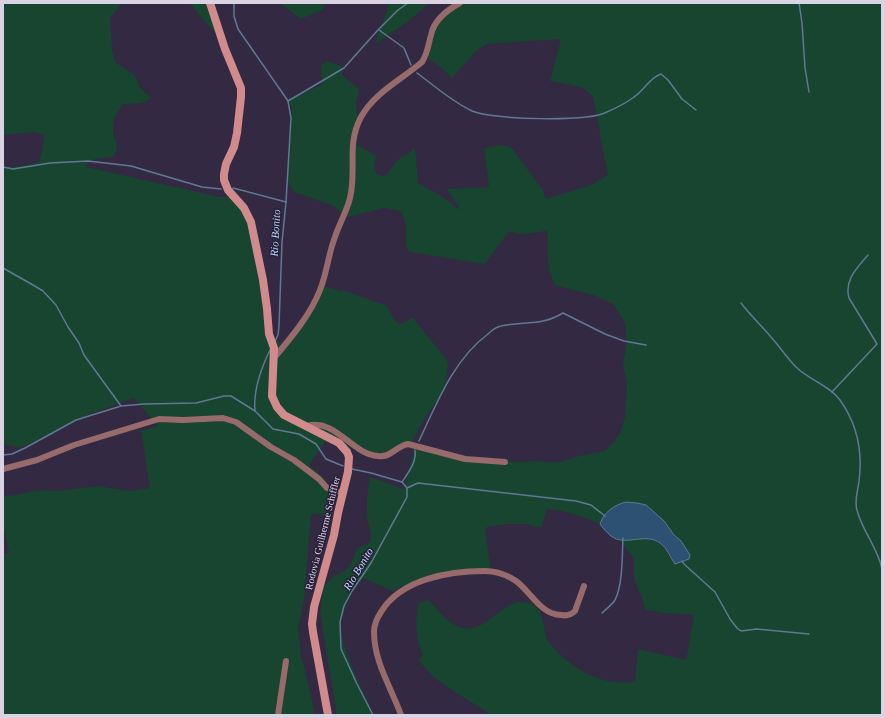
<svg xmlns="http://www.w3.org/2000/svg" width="885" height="718" font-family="Georgia,serif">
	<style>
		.green { fill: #17452f }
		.water { fill: #2d5172; stroke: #617894 }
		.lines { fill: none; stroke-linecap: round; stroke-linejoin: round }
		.stream { stroke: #617894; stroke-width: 1.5 }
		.street { stroke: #976a6b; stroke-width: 6 }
		.secondary { stroke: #d28b8d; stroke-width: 8 }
		.labels { text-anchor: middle; stroke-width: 3; stroke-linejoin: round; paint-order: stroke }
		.street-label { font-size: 10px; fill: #d9d3e4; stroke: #291f38 }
		.water-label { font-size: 11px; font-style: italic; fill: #b9dbfd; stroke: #291f38 }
	</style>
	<rect width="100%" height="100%" fill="#332943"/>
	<g class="green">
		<path d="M 3,3 L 122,3 L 110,18 L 112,49 L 115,62 L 134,75 L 141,89 L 151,98 L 141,103 L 123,104 L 114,118 L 113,134 L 116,141 L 117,149 L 113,157 C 103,159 90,156 86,167 L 220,197 L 231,197 L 248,218 L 272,334 L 279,342 L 283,345 L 324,286 L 342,292 L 343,290 L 387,306 L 394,320 L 399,324 L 404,323 L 412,317 L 447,360 L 448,366 L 445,389 L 424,419 L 411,444 L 393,451 L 381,453 L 358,452 L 329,436 L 309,465 L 325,479 L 330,494 L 334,496 L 332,498 L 334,502 L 332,516 L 311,514 L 304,600 L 298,628 L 301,657 L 305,670 L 314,710 L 313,715 L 3,715 L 3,554 L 9,553 L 3,527 L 3,496 L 16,495 L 29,492 L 44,490 L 57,491 L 98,486 L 129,491 L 150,488 L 141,431 L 158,426 L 134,398 C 113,406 91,413 71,422 C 55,430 40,441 24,446 C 13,449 11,444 3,445 L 3,168 L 23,166 L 39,162 L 43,148 L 44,135 L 35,132 L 3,135 Z"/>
		<polygon points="190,3 208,3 217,34 206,23"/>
		<polygon points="280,3 326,3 322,10 301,19"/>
		<polygon points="390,3 429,3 410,20 375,44"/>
		<path d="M 467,3 L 882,3 L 882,715 L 491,715 C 467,697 436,686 419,660 L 423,655 C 415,637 415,622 418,604 L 428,600 C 439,609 447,625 463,628 C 490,633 504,593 531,604 C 544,609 543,628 547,639 C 548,642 551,645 554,648 C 569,665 591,679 614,682 C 620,683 628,682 635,682 L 638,649 L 686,660 L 694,615 L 665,613 L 645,610 C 644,600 639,593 636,584 C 633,576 634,570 634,562 C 633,553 623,546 618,539 C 641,540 656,531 669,556 L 682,542 L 674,535 L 664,521 L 646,505 C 626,506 608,500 600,524 C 583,517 566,510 547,509 L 541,528 L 526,524 L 507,524 L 487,527 L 485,530 L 491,571 L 457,573 L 401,586 L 393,591 L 363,578 C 353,591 343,605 341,622 C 338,643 365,696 374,715 L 337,715 L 320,611 L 323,589 L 326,584 L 334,576 L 345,571 L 351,564 L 357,549 L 370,542 C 374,532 367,525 367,515 C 366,502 368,490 370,477 L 404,489 L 415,446 L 486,460 L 521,462 L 535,461 L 550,462 L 561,462 L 579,456 L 605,451 L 613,443 L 620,433 L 625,418 L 627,384 L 623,364 L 627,341 L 625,323 L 613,304 L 596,296 L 555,285 L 549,270 L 547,231 C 532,232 523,237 509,231 L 485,264 L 410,252 L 406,247 C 405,233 409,224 400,211 L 385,208 L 347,217 L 332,205 L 294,192 L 287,181 L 292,108 L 288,99 L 322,85 L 321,66 L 327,61 L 343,67 L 341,71 L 343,76 L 359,89 L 356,104 L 359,131 L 356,144 L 376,156 L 374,167 L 377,174 L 383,176 L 387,174 L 396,162 L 401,157 L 408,154 L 415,147 L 418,183 L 443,197 L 458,209 L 460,209 L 447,189 L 489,187 L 484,148 L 501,145 L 511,147 L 542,189 L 546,199 L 591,185 L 608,175 L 593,96 L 582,87 L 550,81 L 561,39 L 487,44 L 476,51 L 452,78 L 442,68 L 428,58 L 430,50 L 433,24 L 457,6 Z"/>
	</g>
	<path class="water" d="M 626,502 L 637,503 L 646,505 L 664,521 L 674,535 L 681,541 L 690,555 L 689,559 L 675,564 C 670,557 667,548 660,543 C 646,532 625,547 611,536 C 607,533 603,528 600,524 C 604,512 614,505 626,502 Z"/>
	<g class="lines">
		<g class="stream">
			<polyline points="234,3 234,16 238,29 288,101 291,118 286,202 282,242 279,326 278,335 275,341"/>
			<polyline points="799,3 802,23 805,68 809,92"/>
			<polyline points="379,30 404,48 411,65"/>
			<path d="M 417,73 C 436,87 451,101 472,111 C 493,120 588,122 607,112 C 616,108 626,103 634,97 C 644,91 650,77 661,74 L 668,80 L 682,99 L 696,110"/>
			<polyline points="288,101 344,68 377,31 398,10 408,3"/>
			<polyline points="3,167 13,169 50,163 88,161 131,166 202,187 221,189"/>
			<polyline points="233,188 286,202"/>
			<polyline points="3,268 33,285 43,291 56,305 68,327 79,343 84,355 121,406"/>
			<path d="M 741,303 C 750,315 761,325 771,337 C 780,347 787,358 796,367 C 809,380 829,385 840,400 C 857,424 863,451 859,481 C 858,491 854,500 857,510 C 862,531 878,548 882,569"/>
			<path d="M 832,392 L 877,344 L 849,298 C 844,280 857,268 868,255"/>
			<path d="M 255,411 C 253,389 261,368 271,348"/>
			<path d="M 419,441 C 437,403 453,360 488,334 C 491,331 496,327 501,326 C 523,321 542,326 563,313 L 605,334 L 624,341 L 646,345"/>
			<polyline points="3,455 12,454 25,448 76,420 121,406 144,404 196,403 224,396 231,396 255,411 273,429 299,434 316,444 326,459 343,466"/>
			<polyline points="352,469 371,473 402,482 407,488 407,497 371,563 352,591 344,606 340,622 341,649 357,684 373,715"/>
			<path d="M 402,482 C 408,473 417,462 415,450"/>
			<polyline points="407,488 418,483 576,501 591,505 605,516"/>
			<polyline points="682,561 684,564 715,592 730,619 737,628 741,631 757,629 809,634"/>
			<path d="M 602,613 C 606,609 612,605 615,600 C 623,584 622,556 623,538"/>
		</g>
		<g class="street">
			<path d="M 274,358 C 290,339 311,314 320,290 C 327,273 328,255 335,237 C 339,224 347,211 350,198 C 357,170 346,145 361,117 C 375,92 401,80 422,62 C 428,53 428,45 431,35 C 434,20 447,10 460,3"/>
			<path d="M 307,426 C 336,418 351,454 378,456 C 391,458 396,446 408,444 L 465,459 L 505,462"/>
			<polyline points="3,469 37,460 74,445 159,419 183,420 223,418 236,422 271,447 294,460 319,479 327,488 343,493"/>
			<polyline points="278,715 286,661"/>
			<path d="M 401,715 C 391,687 374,662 374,632 C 374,624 377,618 381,612 C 401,579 449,571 485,571 C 496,571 507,575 516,581 C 531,592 540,614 561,615 C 566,616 571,615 575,611 L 584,586"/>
		</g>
		<polyline class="secondary" points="210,3 225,49 241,88 241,97 237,133 234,147 226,164 224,174 224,180 228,190 244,208 251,222 263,280 267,309 269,334 274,348 272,396 277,407 284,415 339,443 347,452 349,457 348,472 338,513 334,535 314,607 312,624 313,632 328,715"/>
	</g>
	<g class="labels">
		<g class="street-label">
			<text transform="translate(322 533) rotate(-76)" y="4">Rodovia Guilherme Schiffler</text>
		</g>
		<g class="water-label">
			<text transform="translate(275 233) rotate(-87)" y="4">Rio Bonito</text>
			<text transform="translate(358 569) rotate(-59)" y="4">Rio Bonito</text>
		</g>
	</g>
	<rect width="885" height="718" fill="none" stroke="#d9d3e4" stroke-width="8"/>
</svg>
